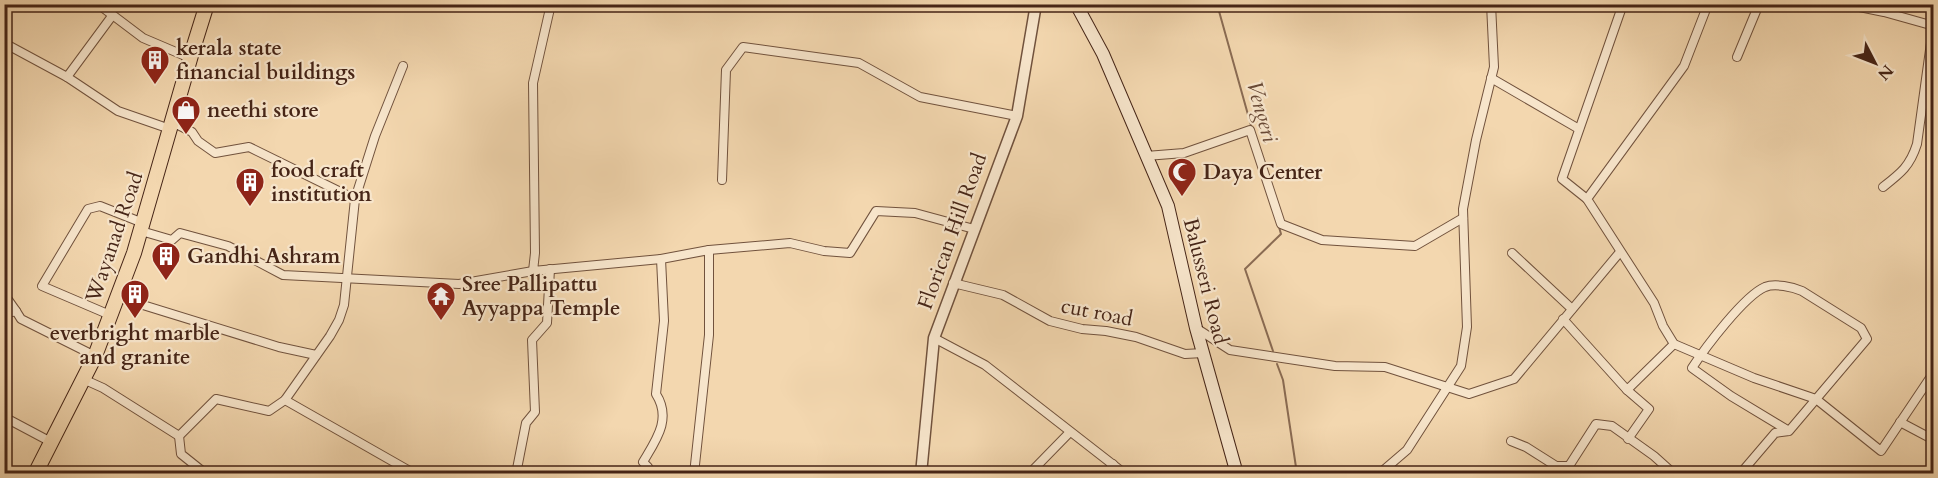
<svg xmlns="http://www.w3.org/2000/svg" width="1938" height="478" font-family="Cardo,serif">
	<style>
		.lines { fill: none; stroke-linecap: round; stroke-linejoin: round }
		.stream { stroke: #8a6b53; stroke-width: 2 }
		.minor-casing { stroke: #71523d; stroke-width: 10 }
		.tertiary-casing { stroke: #71523d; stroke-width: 13 }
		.secondary-casing { stroke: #462517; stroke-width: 14 }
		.primary-casing { stroke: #462517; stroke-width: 16 }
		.minor { stroke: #f7e5cb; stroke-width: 8 }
		.tertiary { stroke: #f7e5cb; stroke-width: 10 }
		.secondary { stroke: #f7e5cb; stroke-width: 12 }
		.primary { stroke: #f3d7af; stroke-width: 14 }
		.labels { text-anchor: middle; stroke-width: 4.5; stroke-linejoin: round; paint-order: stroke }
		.poi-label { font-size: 21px; font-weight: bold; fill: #462517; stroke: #f7e5cb; text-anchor: start }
		.street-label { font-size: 21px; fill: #462517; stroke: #f7e5cb }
		.water-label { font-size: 22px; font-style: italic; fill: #684835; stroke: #f7e5cb }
	</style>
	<rect width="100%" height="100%" fill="#f3d7af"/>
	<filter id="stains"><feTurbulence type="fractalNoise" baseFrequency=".00333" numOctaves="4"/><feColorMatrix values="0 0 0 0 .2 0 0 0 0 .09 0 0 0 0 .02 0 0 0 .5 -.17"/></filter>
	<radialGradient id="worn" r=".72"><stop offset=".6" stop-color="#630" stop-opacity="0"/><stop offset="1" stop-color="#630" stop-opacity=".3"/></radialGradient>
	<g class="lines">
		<g class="stream">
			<polyline points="1217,4 1252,129"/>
			<polyline points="1273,351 1245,269 1281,234 1279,227"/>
			<polyline points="1277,364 1283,380 1297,474"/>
		</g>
		<g class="minor-casing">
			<g id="minor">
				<polyline points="98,4 143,38 190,58"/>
				<polyline points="551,4 533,83 535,253 533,271 661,259"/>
				<polyline points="1708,4 1684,66 1587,199 1654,303 1663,326 1674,344 1754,378 1816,399 1881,451 1934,372"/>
				<polyline points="1845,4 1884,12 1934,26"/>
				<polyline points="4,43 67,77 118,111 170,129"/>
				<polyline points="1737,57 1759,4"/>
				<polyline points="67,77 112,16"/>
				<polyline points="1491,78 1579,129"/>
				<polyline points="172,122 192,132 198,141 215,153 249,147 355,199"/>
				<polyline points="1146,156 1184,153 1250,130 1281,224 1322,240 1415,246 1463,218"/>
				<polyline points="722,180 726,70 743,47 859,63 920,97 1017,116"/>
				<path d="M 1883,187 C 1901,173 1910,166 1917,144 L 1934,21"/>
				<polyline points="1587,199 1562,179 1623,4"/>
				<polyline points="141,231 172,240 180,233 228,246 283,275 459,284 533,271"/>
				<polyline points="1512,253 1572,309"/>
				<polyline points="953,283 1003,295 1050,321 1082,329 1106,331 1136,337 1185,354 1203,353"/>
				<polyline points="4,294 16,311 4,314"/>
				<polyline points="117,297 279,347 316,355"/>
				<polyline points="16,311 21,319 95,356"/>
				<polyline points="110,315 42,286 88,209 100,206 143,223"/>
				<polyline points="1563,319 1627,390 1674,344"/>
				<polyline points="1196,328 1230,350 1335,366 1385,367 1469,394 1514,379 1620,252"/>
				<polyline points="934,338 985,365 1125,474"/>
				<polyline points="83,379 103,388 179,436 216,399 269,411 285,400 330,336 339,320 344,305 355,199 375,136 403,66"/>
				<polyline points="1627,390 1649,409 1628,439"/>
				<polyline points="285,400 415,474"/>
				<polyline points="4,417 51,442"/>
				<polyline points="1900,422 1934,440"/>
				<polyline points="179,436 181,454 206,474"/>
				<polyline points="1511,441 1526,447 1556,466 1569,466 1596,424 1612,426 1654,456 1674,474"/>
				<path d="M 648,467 L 643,462 C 656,440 672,419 656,394 L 664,321 L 661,259 L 709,250 L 790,243 L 824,251 L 850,253 L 876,211 L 915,213 L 974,229"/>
				<polyline points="516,474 526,423 535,412 532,340 547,323 550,269"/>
				<polyline points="694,474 709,335 709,250"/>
				<polyline points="1029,474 1070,432"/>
				<polyline points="1106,474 1113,464"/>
				<polyline points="1379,474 1407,450 1461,366 1467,327 1463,209 1476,140 1494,67 1491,4"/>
				<path d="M 1740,474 L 1775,433 L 1789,431 L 1867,339 L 1861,328 L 1802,291 C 1793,287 1775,283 1765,287 C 1744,296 1705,348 1692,368 L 1731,396 L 1789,431"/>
			</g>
		</g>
		<g class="tertiary-casing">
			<polyline id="tertiary" points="921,474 934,338 1017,116 1036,4"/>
		</g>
		<g class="secondary-casing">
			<polyline id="secondary" points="1076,4 1103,54 1168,206 1196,328 1237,474"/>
		</g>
		<g class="primary-casing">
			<polyline id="primary" points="35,474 95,356 134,253 192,52 207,4"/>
		</g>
		<use href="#minor" class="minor"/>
		<use href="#tertiary" class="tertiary"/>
		<use href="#secondary" class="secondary"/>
		<use href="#primary" class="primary"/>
	</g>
	<defs>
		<g id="building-pin" transform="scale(1.5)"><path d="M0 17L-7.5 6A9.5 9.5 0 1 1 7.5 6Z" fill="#8f2418" stroke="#f7e5cb"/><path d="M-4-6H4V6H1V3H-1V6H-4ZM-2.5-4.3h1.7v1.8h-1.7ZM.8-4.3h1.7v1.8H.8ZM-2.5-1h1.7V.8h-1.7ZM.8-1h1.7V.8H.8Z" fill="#fff"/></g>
		<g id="shop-pin" transform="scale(1.5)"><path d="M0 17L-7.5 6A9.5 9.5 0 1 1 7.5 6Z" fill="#8f2418" stroke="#f7e5cb"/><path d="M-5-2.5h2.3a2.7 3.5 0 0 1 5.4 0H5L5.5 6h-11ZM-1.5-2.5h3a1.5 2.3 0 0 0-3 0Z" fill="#fff"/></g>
		<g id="mosque-pin" transform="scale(1.5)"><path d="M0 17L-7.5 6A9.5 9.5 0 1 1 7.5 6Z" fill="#8f2418" stroke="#f7e5cb"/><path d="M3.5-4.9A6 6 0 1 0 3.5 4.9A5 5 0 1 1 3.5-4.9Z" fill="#fff"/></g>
		<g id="temple-pin" transform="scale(1.5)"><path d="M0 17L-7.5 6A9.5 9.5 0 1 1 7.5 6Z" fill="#8f2418" stroke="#f7e5cb"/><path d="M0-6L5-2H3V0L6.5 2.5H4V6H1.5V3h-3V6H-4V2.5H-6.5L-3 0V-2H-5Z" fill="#fff"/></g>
	</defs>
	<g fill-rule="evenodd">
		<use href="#building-pin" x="155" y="60"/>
		<use href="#shop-pin" x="186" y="110"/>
		<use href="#mosque-pin" x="1182" y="172"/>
		<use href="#building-pin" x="250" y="182"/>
		<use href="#building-pin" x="166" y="256"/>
		<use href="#building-pin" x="135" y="294"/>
		<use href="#temple-pin" x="441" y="296"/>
	</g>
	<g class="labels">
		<g class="poi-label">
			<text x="176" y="55">kerala state<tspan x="176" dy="24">financial buildings</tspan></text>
			<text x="207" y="117">neethi store</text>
			<text x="271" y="177">food craft<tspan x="271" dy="24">institution</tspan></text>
			<text x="1203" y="179">Daya Center</text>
			<text x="187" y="263">Gandhi Ashram</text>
			<text x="462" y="291">Sree Pallipattu<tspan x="462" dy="24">Ayyappa Temple</tspan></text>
			<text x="135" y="340" text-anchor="middle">everbright marble<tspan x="135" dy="24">and granite</tspan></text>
		</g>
		<g class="street-label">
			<text transform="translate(952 231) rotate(-70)" y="7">Florican Hill Road</text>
			<text transform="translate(114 237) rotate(-71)" y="7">Wayanad Road</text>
			<text transform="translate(1206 281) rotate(76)" y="7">Balusseri Road</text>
			<text transform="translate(1097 312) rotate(11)" y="7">cut road</text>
		</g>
		<g class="water-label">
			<text transform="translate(1263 111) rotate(74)" y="8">Vengeri</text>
		</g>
	</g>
	<rect width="1938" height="478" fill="none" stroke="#f3d7af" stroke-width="24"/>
	<rect x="6" y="6" width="1926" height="466" fill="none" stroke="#462517" stroke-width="3"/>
	<rect x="12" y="12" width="1914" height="454" fill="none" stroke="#462517" stroke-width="1.5"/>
	<g transform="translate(1875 63) rotate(132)" stroke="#f7e5cb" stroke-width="4.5" paint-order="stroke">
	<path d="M0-4.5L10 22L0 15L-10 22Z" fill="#462517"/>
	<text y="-9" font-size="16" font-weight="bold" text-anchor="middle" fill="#462517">N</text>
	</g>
	<rect width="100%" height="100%" filter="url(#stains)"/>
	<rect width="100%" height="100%" fill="url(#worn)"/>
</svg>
